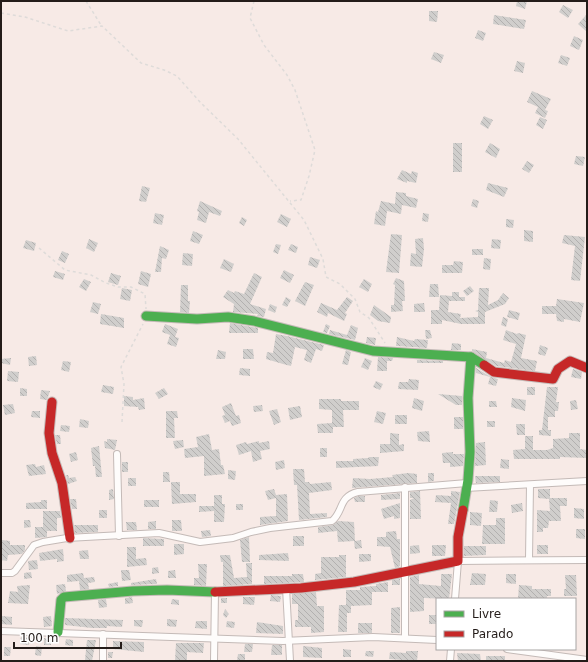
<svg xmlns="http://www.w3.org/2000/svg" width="588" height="662" font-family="'DejaVu Sans',sans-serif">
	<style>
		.building { fill: url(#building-back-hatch) }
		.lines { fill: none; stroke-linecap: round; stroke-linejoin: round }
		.street-casing { stroke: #c4bab7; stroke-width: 8 }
		.fast-casing { stroke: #c4bab7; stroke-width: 11 }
		.jam-casing { stroke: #c4bab7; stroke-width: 11 }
		.path { stroke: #dedbd9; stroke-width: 1.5; stroke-dasharray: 3 3; stroke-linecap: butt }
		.street { stroke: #fefcfb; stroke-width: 6 }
		.fast { stroke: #4caf50; stroke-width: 9 }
		.jam { stroke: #c62828; stroke-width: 9 }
	</style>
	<defs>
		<pattern id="building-back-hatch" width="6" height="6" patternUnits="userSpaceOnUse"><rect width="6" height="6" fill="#d0cecc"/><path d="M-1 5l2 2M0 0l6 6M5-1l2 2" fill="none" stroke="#b2b0af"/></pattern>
	</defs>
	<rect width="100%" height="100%" fill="#f7eae6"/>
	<g class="building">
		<polygon points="517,1 527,1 525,9 516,6"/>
		<polygon points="563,5 573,10 568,18 559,12"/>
		<polygon points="429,11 438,11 437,22 429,21"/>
		<polygon points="587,14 587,32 578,24"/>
		<polygon points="494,15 526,20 524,29 493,24"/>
		<polygon points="478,30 486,33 483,41 475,38"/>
		<polygon points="574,36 583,40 579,50 570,46"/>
		<polygon points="434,52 444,55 441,63 431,59"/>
		<polygon points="561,55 570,58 567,66 558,63"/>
		<polygon points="517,61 525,63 523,73 514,71"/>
		<polygon points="532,91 551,99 545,110 548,111 545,118 535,113 538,107 527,102"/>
		<polygon points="484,116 493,120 488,129 480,124"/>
		<polygon points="540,117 547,120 543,129 536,125"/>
		<rect x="453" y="143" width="9" height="29"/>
		<polygon points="490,143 500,149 496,158 485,152"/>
		<polygon points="576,156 585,157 583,166 574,164"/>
		<polygon points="527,161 534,165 529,173 522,169"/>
		<polygon points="402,170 411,174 412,171 418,173 416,183 407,181 407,183 397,179"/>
		<polygon points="488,183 508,188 504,197 486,190"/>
		<polygon points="142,186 150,188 146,202 139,201"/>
		<polygon points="396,192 406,193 406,196 418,199 416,208 402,205 401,214 387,211 385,226 374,224 376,211 378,212 381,201 395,204"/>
		<polygon points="473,199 479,201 477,208 471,206"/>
		<polygon points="200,201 222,211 220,216 209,212 206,223 197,220 199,212 197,211"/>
		<polygon points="155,213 164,215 162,225 153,223"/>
		<polygon points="423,213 429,214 428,222 422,221"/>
		<polygon points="281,214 291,219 287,227 277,222"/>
		<polygon points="242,217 247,220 244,226 239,223"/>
		<polygon points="506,219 514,220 513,228 506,227"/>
		<polygon points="524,230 533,231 533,242 524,241"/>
		<polygon points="193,231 203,235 199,244 190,241"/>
		<polygon points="391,234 402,235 399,273 386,272"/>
		<polygon points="564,235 585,237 580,281 571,280 575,246 562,243"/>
		<polygon points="423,238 424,249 422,267 410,266 411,253 416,254 415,239"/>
		<polygon points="89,239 98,243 94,252 86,248"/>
		<polygon points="492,239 501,240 500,249 491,248"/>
		<polygon points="26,240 36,243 34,251 23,248"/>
		<polygon points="276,244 281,245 278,254 273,252"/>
		<polygon points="291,244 298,247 296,253 288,250"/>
		<polygon points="160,246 169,250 166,259 162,258 161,272 155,272"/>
		<rect x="472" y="249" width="11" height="6"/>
		<polygon points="62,251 69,254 65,263 58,260"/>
		<polygon points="183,253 193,254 192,266 182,265"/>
		<polygon points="310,257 320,260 317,268 308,265"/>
		<polygon points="484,258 491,259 490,270 483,269"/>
		<polygon points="224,259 234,264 231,272 220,268"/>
		<polygon points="454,261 463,262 462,273 442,273 442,265 453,265"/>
		<polygon points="284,270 294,275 290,283 280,278"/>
		<polygon points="55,271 65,274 63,280 53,277"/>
		<polygon points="141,271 151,274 148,287 138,284"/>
		<polygon points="111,273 121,276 118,285 108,282"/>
		<polygon points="254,273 262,277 250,304 266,309 264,317 257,316 258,314 233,312 234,304 223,297 228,290 234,293 235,291 244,294"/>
		<polygon points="396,278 404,281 405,301 402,301 403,311 391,312 391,305 394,305 395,285 393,284"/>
		<polygon points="84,279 91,282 86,291 79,287"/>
		<polygon points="364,279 372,284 368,292 359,287"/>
		<polygon points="305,282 314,285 305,306 295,301"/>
		<polygon points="430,284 438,284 439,297 429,297"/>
		<polygon points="181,285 188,285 188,301 190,301 189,313 180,312"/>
		<polygon points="470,286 474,291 467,296 463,291"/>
		<polygon points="122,288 132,290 130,301 120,299"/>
		<polygon points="479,288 489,288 488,305 498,300 503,293 509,298 505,304 485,312 485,324 461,324 442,320 442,324 431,324 431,310 439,310 440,295 452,296 452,292 459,292 459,297 465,297 465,301 449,301 448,312 461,314 460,318 478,317 478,312 475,311 478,310"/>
		<polygon points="286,297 291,300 287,307 282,305"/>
		<polygon points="347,297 353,301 345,313 347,314 344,321 328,313 327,317 317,312 321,303 337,310"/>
		<polygon points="557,299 584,303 580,322 564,319 564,322 557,321 556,314 542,314 542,306 556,306"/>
		<polygon points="93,302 101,304 98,314 90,312"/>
		<polygon points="424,303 425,312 414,312 414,304"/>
		<polygon points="270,304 277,307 275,313 268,310"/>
		<polygon points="374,305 391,317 390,323 378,321 370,315"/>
		<polygon points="509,310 520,313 518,320 507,317"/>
		<polygon points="101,314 124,318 124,328 100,324"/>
		<polygon points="503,317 508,319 506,327 501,325"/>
		<polygon points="230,323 258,328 258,333 229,333"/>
		<polygon points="165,324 178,329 175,337 179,338 176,347 167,344 170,335 162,332"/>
		<polygon points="326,324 330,326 327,333 323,332"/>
		<polygon points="351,325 358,328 355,340 329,334 330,330 347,335"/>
		<polygon points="425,330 430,330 432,338 426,339"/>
		<polygon points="506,330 517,334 518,333 526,335 521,358 537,361 535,371 496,366 472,351 472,349 487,352 486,358 504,363 505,360 511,362 516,344 503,340"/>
		<polygon points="276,334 287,336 324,345 322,351 316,349 311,363 304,360 307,350 295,347 291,366 283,364 266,359 267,352 273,353"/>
		<polygon points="367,337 376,338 375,345 366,343"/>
		<polygon points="397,337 414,341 415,339 428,340 427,348 396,346"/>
		<polygon points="452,343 461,344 461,350 451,350"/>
		<polygon points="540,345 548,348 545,356 538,354"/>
		<polygon points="243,349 253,349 254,359 243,359"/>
		<polygon points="218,350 226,352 225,359 216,359"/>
		<polygon points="346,350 351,352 348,365 342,364"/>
		<polygon points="36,356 37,365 29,366 28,357"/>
		<polygon points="378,357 393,358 392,361 387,361 387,371 377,371"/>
		<polygon points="11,358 10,365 1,363 1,359"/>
		<polygon points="365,358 372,361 368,370 361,367"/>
		<polygon points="417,360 443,361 443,363 417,363"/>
		<polygon points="63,361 71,362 69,372 61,370"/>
		<polygon points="240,368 250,369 250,376 239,375"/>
		<polygon points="476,368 491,377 498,379 496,386 488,384 490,377 476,373"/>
		<polygon points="573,369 582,372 581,379 571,377"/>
		<polygon points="8,371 19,372 18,382 7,381"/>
		<polygon points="409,379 419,380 418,390 398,389 399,382 408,382"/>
		<polygon points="376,381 383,384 380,390 373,387"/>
		<polygon points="103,385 114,387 113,394 101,392"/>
		<rect x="527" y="387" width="8" height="8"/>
		<polygon points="547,387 558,387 556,402 559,402 558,411 555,411 555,417 548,417 548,430 551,430 551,436 539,435 539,430 542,430"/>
		<polygon points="20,388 27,389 27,396 20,396"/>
		<polygon points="164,388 168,394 159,399 155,393"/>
		<polygon points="41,390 50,391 47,400 40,399"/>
		<polygon points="438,394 462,396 462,405 456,405"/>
		<polygon points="124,396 133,397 133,400 144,398 145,409 139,410 138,407 124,406"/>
		<polygon points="414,398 424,401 422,411 412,408"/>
		<polygon points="512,398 526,400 525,411 511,407"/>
		<polygon points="319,399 341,399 341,401 359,401 359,410 343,410 344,427 333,427 333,433 318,433 317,424 332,423 332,426 332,410 319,409"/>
		<polygon points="576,400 578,409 571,410 570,401"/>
		<polygon points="489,401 496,401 497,407 489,407"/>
		<polygon points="231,403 236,416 239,415 241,423 232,426 230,421 225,423 222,416 225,415 222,407"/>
		<polygon points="13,404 15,413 5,415 3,405"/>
		<polygon points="262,405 263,411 254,412 253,406"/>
		<polygon points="300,406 302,417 290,420 288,408"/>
		<polygon points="277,409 281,422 274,425 269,411"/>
		<polygon points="32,411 40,411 40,418 31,417"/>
		<polygon points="166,411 177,411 178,418 174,418 175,438 166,438"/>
		<polygon points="377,411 386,413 383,424 374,422"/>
		<rect x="395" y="415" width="12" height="9"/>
		<rect x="454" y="417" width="9" height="12"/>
		<polygon points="80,419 89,421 88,428 79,427"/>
		<rect x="487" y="421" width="8" height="6"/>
		<polygon points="516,424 525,424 525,435 517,435"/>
		<polygon points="61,425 70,426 69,432 60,431"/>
		<polygon points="429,431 430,442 418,441 417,432"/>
		<polygon points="390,433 399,434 399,445 404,444 404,451 380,453 380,444 390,444"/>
		<polygon points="569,433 580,433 580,449 587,450 587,458 560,457 560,459 514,459 513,450 525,449 525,436 533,436 533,450 547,450 553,448 553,439 569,438"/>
		<polygon points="209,434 212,450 219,449 221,465 223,465 225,474 204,476 204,456 185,458 184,449 198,447 196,437"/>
		<polygon points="55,435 60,435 61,444 57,444"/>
		<polygon points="107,439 117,440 115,450 105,448 104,441 107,442"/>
		<polygon points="183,440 184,447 175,449 173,441"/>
		<polygon points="259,441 259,443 269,441 270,449 260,451 262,459 253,462 251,451 239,455 236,445 246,442 247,444"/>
		<polygon points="485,442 486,465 475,466 476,443"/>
		<polygon points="99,446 102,477 96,477 95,466 93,466 91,448"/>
		<rect x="320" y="448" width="7" height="9"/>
		<polygon points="76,452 78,460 71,462 69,454"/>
		<polygon points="453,452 453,454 464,454 463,466 450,467 450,463 443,463 442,453"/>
		<polygon points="369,457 379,457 378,466 336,468 336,461 353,461 353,459 368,458"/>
		<polygon points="501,459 509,460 509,469 500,468"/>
		<polygon points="284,460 285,468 276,470 275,462"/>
		<rect x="122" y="462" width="6" height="10"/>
		<polygon points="35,464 36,467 44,465 46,474 29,476 26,465"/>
		<polygon points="293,469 304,469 305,482 309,482 310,484 331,482 332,490 309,493 310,514 327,513 327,517 299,520 297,485 294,485"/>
		<polygon points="228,470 236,471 235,480 228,479"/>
		<polygon points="163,472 169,472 170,482 163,482"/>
		<polygon points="408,473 417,474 417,483 352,488 353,478 370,479 393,477 392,475"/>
		<polygon points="428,473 434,473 434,481 428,482"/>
		<polygon points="66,475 68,475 69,478 75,477 77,481 68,484"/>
		<polygon points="475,476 500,476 500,482 476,483"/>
		<rect x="128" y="478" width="8" height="8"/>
		<polygon points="171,482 180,482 180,494 196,494 196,502 172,504"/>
		<polygon points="113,489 114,499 109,500 109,490"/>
		<polygon points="274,489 276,495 287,494 288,521 260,525 260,517 276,516 276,498 268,500 265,491"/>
		<polygon points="538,489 550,489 550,498 567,498 567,506 560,506 561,521 549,521 548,528 543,528 543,532 537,532 537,510 550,511 549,499 538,498"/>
		<polygon points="420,491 421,519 410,519 410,500 414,498 410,498 410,492"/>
		<polygon points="451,491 460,492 454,524 448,524 451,503 435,502 436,495 451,496"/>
		<polygon points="400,493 400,499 381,500 381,495"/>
		<polygon points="214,495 222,495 222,504 225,504 224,522 214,522 214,511 199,512 199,506 214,506"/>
		<polygon points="359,496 365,496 365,502 355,502 354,498"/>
		<polygon points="70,499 76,499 77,509 72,509"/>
		<polygon points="41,500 47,500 47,509 26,509 26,503 41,502"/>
		<rect x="144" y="500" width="15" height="7"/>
		<polygon points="490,500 498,501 497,512 489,512"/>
		<polygon points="400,503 400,518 394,519 394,516 384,519 381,509"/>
		<polygon points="522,503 523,511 512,513 511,505"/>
		<rect x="236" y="504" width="7" height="6"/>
		<polygon points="574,508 584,509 584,519 574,518"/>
		<rect x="99" y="510" width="8" height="8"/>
		<polygon points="43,511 60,511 61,518 57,518 57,531 47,531 47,537 35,538 35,527 43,527"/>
		<polygon points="470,512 482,513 481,526 470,525"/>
		<polygon points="496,518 505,518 505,544 482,544 483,525 496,525"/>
		<polygon points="24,520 30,520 31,527 24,528"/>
		<polygon points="172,520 181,520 182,531 172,531"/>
		<polygon points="156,521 156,529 148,529 148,522"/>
		<polygon points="338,521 354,522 355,541 361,540 362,548 355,549 354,541 338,542 337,531 318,533 318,527 333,525"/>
		<polygon points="126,522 136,522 137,530 127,530"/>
		<polygon points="74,525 98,525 98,532 75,533"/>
		<polygon points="576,529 585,529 585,539 576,538"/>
		<polygon points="210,530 211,536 202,537 201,531"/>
		<polygon points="396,531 397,539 400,539 400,566 395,568 390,547 377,546 377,537 386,537 386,532"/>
		<rect x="293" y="536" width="11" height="10"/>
		<polygon points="249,537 250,562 242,562 240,540"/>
		<polygon points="143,538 164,539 164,546 143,546"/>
		<polygon points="2,540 10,541 10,545 25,545 25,550 22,554 8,555 7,561 1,560"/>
		<polygon points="174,544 184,544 184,554 174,555"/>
		<polygon points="419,545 420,553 410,554 410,546"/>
		<polygon points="432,545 446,545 445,556 432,556"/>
		<rect x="537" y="545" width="11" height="9"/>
		<polygon points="464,546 486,546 486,555 464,556"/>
		<polygon points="127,547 136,547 136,559 146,558 147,565 127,567"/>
		<polygon points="63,549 64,561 57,562 57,559 40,561 39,553"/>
		<polygon points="88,550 89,559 80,559 79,551"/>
		<polygon points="288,553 289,561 259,560 259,555"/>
		<polygon points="359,554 371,554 371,561 359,562"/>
		<polygon points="220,555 230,555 234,578 247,577 246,563 252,563 252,584 223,586 223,562 221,562"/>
		<polygon points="339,555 346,555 346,577 315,580 315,574 321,573 321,557 339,557"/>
		<polygon points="37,560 38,569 29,570 28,561"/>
		<polygon points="198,564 207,564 206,586 194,585 194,578 199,578"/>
		<polygon points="158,567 159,573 152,574 152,568"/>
		<polygon points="121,570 129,570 131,580 122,581"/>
		<polygon points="175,570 176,578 168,578 168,571"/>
		<polygon points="31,572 32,578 24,579 24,573"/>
		<polygon points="83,573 84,578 94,577 95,582 88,583 89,589 80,590 79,581 67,582 67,575"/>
		<polygon points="472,573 486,574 485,585 470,585"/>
		<polygon points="292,574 303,574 304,582 264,584 264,576 292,576"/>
		<polygon points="441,574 452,574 449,599 424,598 424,611 410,612 410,577 419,575 419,584 441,586"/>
		<polygon points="506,574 516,574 516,584 506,583"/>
		<polygon points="565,575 576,575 577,596 564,596 564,589 566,589"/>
		<polygon points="156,579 157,584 131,585 131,583"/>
		<polygon points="400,579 400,585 392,585 392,580"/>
		<polygon points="118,582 118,586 109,587 108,584"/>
		<polygon points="388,582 388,592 372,592 372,605 351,606 351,613 347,613 347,632 338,632 339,605 346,605 346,590 360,590 360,587 376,586 376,584"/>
		<polygon points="65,584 66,591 57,594 56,585"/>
		<polygon points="30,585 28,604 8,603 10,591 18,592 17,586"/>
		<polygon points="519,585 532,586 532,589 551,589 551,596 547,596 547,599 518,599"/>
		<polygon points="316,592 317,606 324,606 324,632 311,633 311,627 295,627 295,620 298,620 298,604 292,604 292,594"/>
		<polygon points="271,595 281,596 280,602 270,601"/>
		<polygon points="132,597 133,603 125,604 125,598"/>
		<polygon points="243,597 255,597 254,605 243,604"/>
		<rect x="221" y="598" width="6" height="5"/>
		<polygon points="106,599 107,607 99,608 98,600"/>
		<polygon points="172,599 179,600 179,605 171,604"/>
		<polygon points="400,607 400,633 391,633 391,608"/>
		<polygon points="225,609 229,614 226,618 223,615"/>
		<rect x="429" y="615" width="8" height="9"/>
		<polygon points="2,616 12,617 12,625 2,624"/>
		<polygon points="51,616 52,626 44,627 43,617"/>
		<polygon points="65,618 123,620 122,627 107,626 107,628 92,628 65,625"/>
		<polygon points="167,619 177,620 176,627 167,626"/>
		<polygon points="134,620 143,620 142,627 134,626"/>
		<polygon points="196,621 207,621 207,629 195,628"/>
		<polygon points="227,621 235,622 234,628 226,627"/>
		<polygon points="257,622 283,626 283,634 256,633"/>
		<rect x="358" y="623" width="14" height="10"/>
		<polygon points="21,637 30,638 29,645 20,644"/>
		<polygon points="44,638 51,639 51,645 44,645"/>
		<polygon points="66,639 73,640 73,646 65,645"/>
		<polygon points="87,640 96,640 92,661 85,660"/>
		<polygon points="113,641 144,642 144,652 113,649"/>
		<polygon points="176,643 204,643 203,653 187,652 187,661 175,661"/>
		<polygon points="245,644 253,644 252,652 244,652"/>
		<polygon points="272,645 282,645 282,655 271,655"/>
		<polygon points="36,646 42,647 41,656 35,655"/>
		<polygon points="303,646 322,648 322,658 303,657"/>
		<polygon points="4,647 11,647 10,656 4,656"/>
		<polygon points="343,649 351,650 351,657 343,657"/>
		<polygon points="366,651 374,651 373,657 365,656"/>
		<polygon points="406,651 418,651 417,661 389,659 390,652 406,653"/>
		<polygon points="108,652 113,652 112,658 108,658"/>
		<polygon points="457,653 480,654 481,661 458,661"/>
		<polygon points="238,654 245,654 245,661 237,661"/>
		<rect x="486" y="656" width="19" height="5"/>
	</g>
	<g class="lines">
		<g class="street-casing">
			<g id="street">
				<polyline points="117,454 119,536"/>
				<polyline points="405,487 405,638"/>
				<polyline points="466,488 587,481"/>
				<polyline points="529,560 530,485"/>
				<path d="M 1,573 L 12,573 L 15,571 L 34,545 L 43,542 L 67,538 L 159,533 L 200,542 L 233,538 L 251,532 L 270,528 L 332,521 C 344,511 338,497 358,492 L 467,483"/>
				<polyline points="286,588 290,661"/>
				<polyline points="455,599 458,561 587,560"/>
				<polyline points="1,631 283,641 373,637 437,640"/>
				<polyline points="507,649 587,660"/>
				<polyline points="103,661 103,634"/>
				<polyline points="214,661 215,592"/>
				<polyline points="450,661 451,649"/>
			</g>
		</g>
		<g class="fast-casing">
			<g id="fast">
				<polyline points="146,316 197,319 228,317 254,321 373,351 471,357 484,365"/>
				<polyline points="463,510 468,480 470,452 468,398 471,357"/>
				<polyline points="58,632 61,600 64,597 133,591 167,590 215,592"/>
			</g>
		</g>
		<g class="jam-casing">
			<g id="jam">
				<polyline points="484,365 494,372 553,379 558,369 570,361 587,368"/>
				<polyline points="52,402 49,433 52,453 62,483 70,538"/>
				<polyline points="215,592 301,588 354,582 458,561 458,537 463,510"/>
			</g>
		</g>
		<g class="path">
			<polyline points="86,1 101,25"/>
			<polyline points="254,1 250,18 264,45 287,75 295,90 315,150 309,176 301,200 290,201"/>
			<polyline points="1,13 25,17 68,31 102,26 141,63 164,70 177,76 201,103 238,139 304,220 323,259 326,277 340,284 355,299 360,312 369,318 385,343"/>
			<polyline points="39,248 65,270 91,275 106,283 118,287 131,287 145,294 146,309"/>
			<polyline points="122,422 124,384 121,367 143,324"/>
		</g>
		<use href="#street" class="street"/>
		<use href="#fast" class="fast"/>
		<use href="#jam" class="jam"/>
	</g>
	<rect width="588" height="662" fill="none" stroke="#241c19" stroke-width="4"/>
	<rect x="436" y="598" width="140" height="52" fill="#ffffff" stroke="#a7a4a3"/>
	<rect x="444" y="611" width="20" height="6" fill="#4caf50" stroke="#a7a4a3"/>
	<text x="472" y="618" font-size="12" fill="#241c19">Livre</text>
	<rect x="444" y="631" width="20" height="6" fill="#c62828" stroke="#a7a4a3"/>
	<text x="472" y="638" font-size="12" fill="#241c19">Parado</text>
	<path d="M14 642v6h107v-6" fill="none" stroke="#241c19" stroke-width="2"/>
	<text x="20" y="642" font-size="12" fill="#241c19" stroke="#ffffff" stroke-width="3" paint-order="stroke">100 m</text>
</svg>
